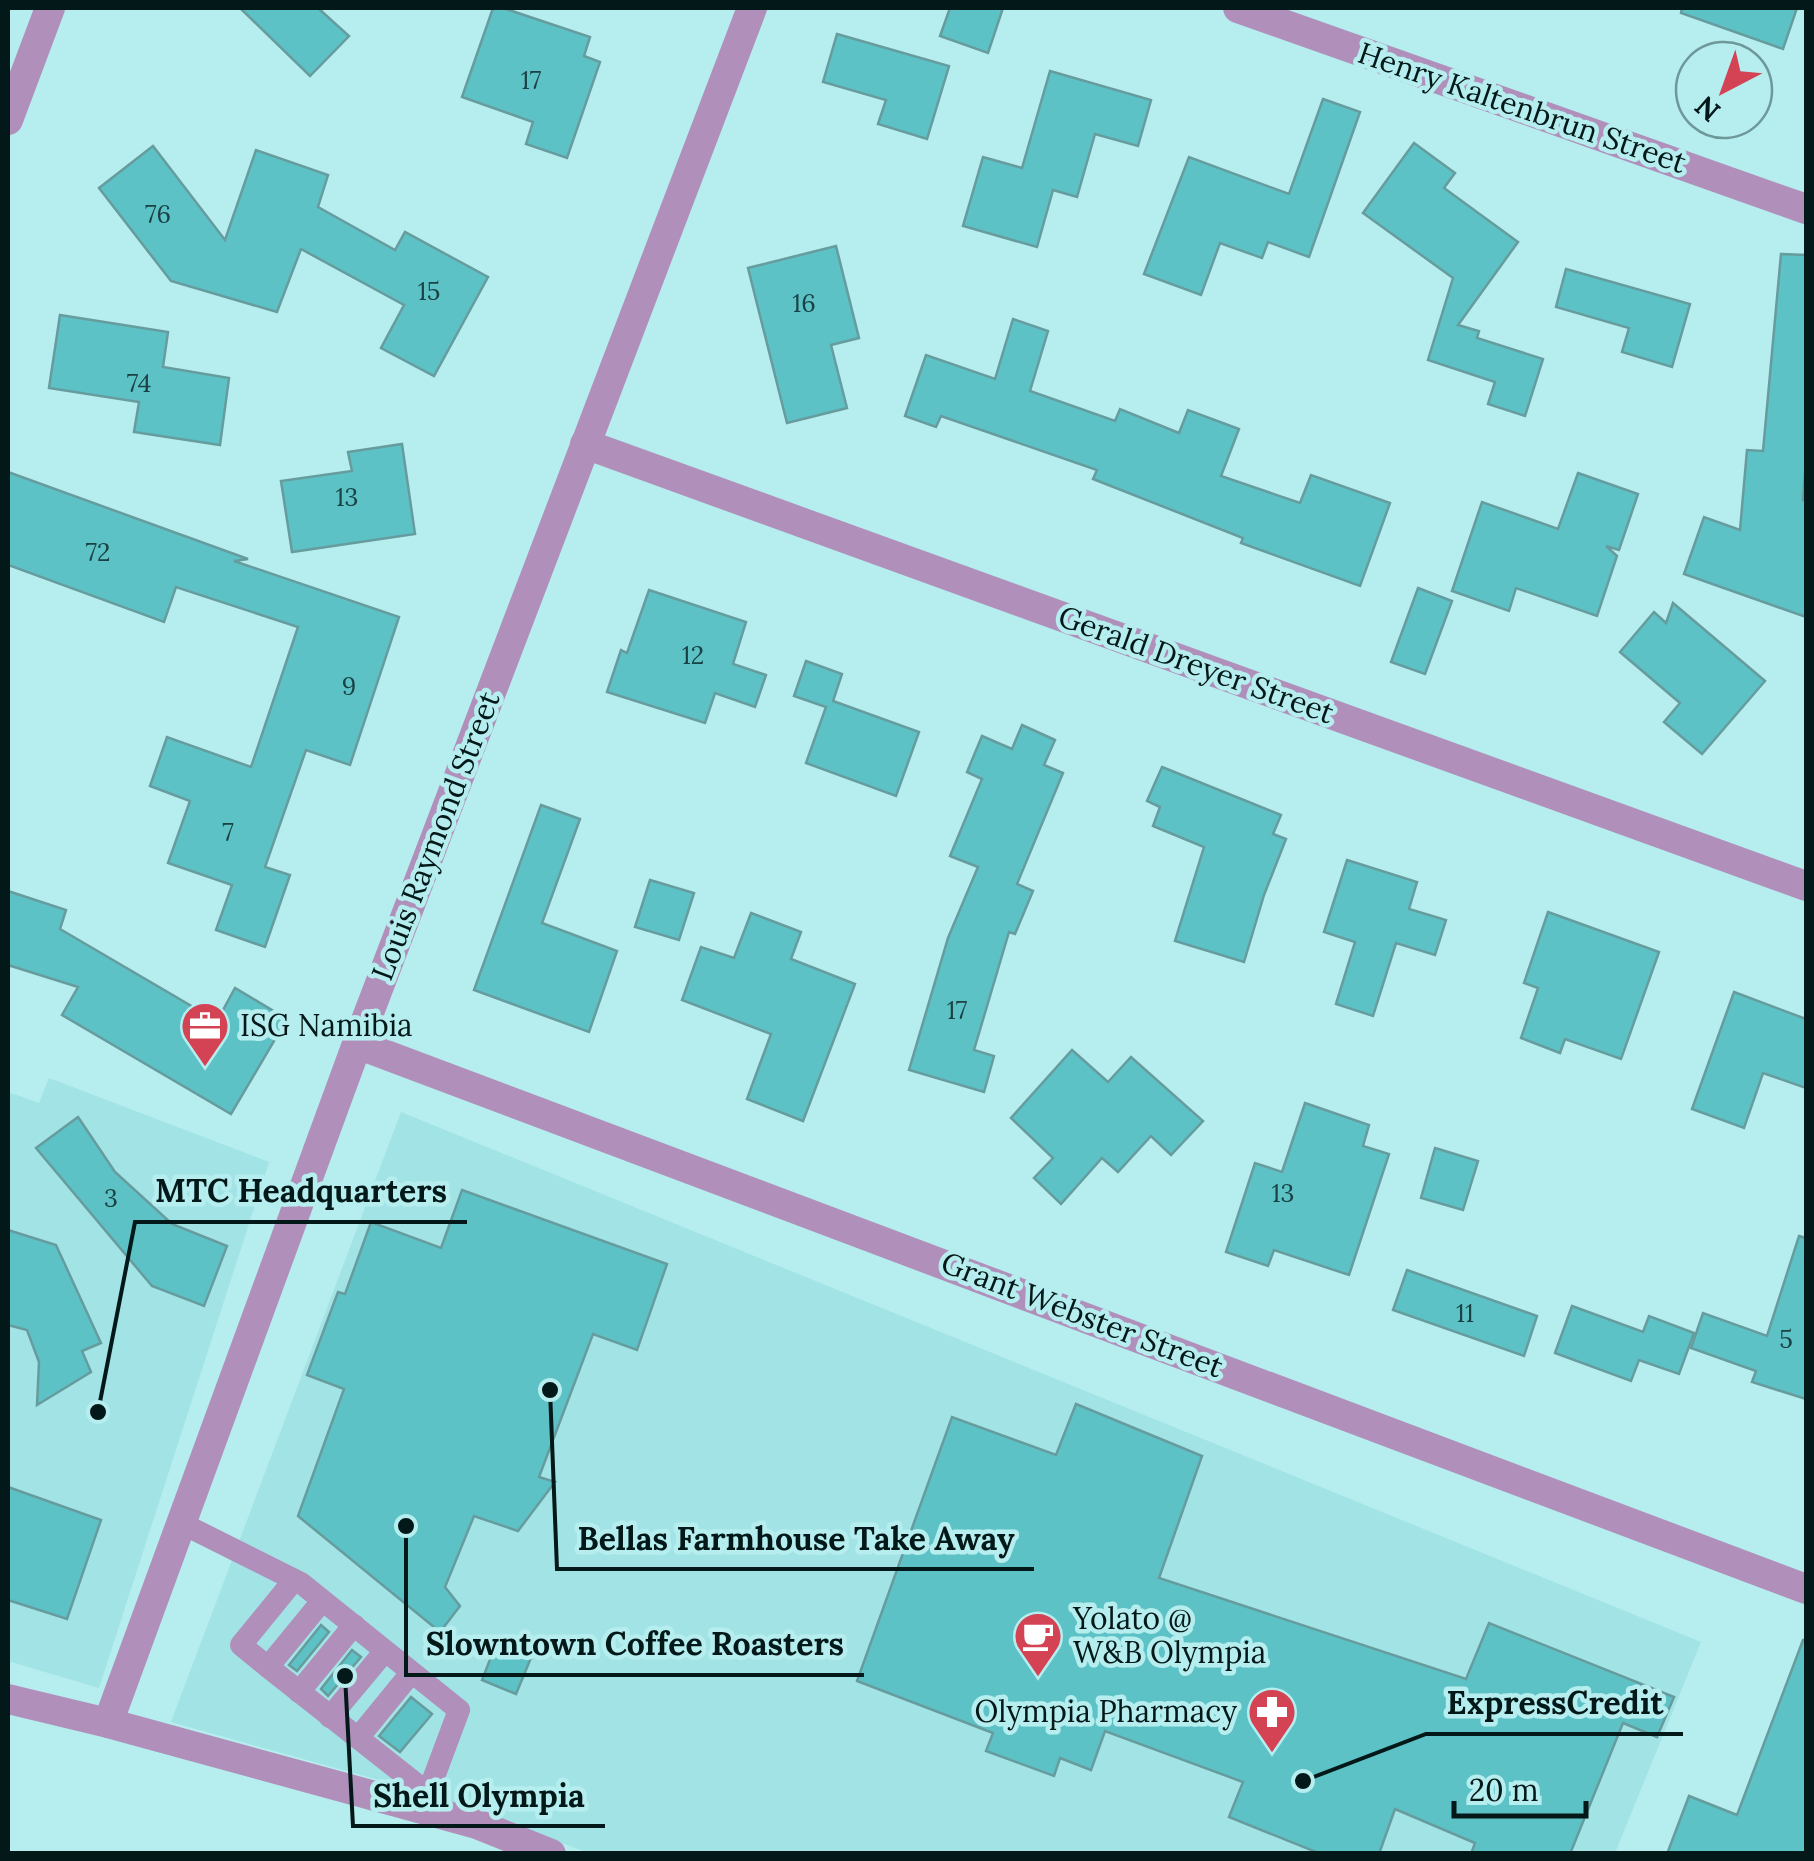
<svg xmlns="http://www.w3.org/2000/svg" width="1814" height="1861" font-family="Lora,serif">
	<style>
		.built { fill: #a2e3e5 }
		.building { fill: #5dc2c6; stroke: #679c9e; stroke-width: 2.5 }
		.lines { fill: none; stroke-linecap: round; stroke-linejoin: round }
		.service { stroke: #b090ba; stroke-width: 22 }
		.minor { stroke: #b090ba; stroke-width: 30 }
		.tertiary { stroke: #b090ba; stroke-width: 30 }
		.labels { text-anchor: middle; stroke-width: 9; stroke-linejoin: round; paint-order: stroke }
		.number-label { font-size: 25px; fill: #1a4244 }
		.street-label { font-size: 30px; fill: #031819; stroke: #b6edee }
		.poi-label { font-size: 30px; fill: #031819; stroke: #b6edee; text-anchor: start }
		.leader { fill: none; stroke: #031819; stroke-width: 4 }
		.callout-dot { fill: #031819; stroke: #b6edee; stroke-width: 4 }
		.callout-label { font-size: 32px; text-anchor: middle; font-weight: bold; fill: #031819; stroke: #b6edee; stroke-width: 9; stroke-linejoin: round; paint-order: stroke }
	</style>
	<rect width="100%" height="100%" fill="#b6edee"/>
	<g class="built">
		<polygon points="49,1078 269,1162 99,1688 8,1661 8,1092 39,1103"/>
		<polygon points="401,1112 1701,1642 1615,1853 589,1853 429,1794 171,1722"/>
	</g>
	<g class="building">
		<polygon points="240,8 318,8 349,36 310,76"/>
		<polygon points="493,8 503,8 590,37 584,56 600,62 567,158 526,144 533,122 462,97"/>
		<polygon points="950,8 1003,8 988,53 940,36"/>
		<polygon points="1682,8 1797,8 1783,49 1681,13"/>
		<polygon points="837,34 949,66 927,139 878,124 886,100 823,82"/>
		<polygon points="1050,71 1151,100 1138,146 1095,134 1077,197 1053,190 1037,247 963,226 983,157 1022,168"/>
		<polygon points="1323,99 1360,112 1309,257 1268,242 1262,258 1220,243 1201,295 1144,274 1189,157 1289,194"/>
		<polygon points="1414,143 1455,173 1444,188 1518,242 1458,325 1479,331 1477,338 1543,359 1525,416 1488,404 1495,382 1428,360 1453,278 1363,213"/>
		<polygon points="153,146 225,240 256,150 328,175 318,207 395,250 405,232 488,277 434,376 381,348 404,305 301,249 277,312 171,281 99,188"/>
		<polygon points="836,246 859,338 831,345 847,408 787,423 748,268"/>
		<polygon points="1781,254 1806,255 1806,458 1803,500 1806,501 1806,617 1684,574 1704,517 1740,530 1747,450 1763,451"/>
		<polygon points="1566,269 1690,304 1672,367 1622,352 1629,328 1556,307"/>
		<polygon points="60,315 168,332 163,367 229,378 220,445 134,432 139,402 49,388"/>
		<polygon points="1013,319 1048,331 1030,391 1115,421 1120,409 1179,433 1188,410 1239,429 1221,476 1300,503 1311,475 1390,503 1360,586 1241,543 1243,538 1093,479 1097,470 941,416 936,427 905,416 926,355 995,379"/>
		<polygon points="402,444 415,534 292,552 281,481 352,471 348,452"/>
		<polygon points="8,472 248,559 234,561 399,617 350,765 306,750 265,867 290,875 265,947 216,930 232,885 168,863 190,801 150,786 167,737 251,767 298,627 176,587 164,622 8,565"/>
		<polygon points="1578,473 1638,494 1619,550 1606,546 1617,556 1597,616 1516,588 1509,611 1452,591 1482,502 1558,529"/>
		<polygon points="1418,588 1452,601 1425,674 1391,662"/>
		<polygon points="649,590 746,622 733,664 766,675 755,707 715,693 705,723 607,692 621,650 627,653"/>
		<polygon points="1673,603 1765,681 1702,754 1664,722 1680,703 1620,652 1654,612 1666,623"/>
		<polygon points="806,661 842,674 833,701 919,732 896,796 806,763 826,707 794,696"/>
		<polygon points="1022,725 1055,740 1044,765 1063,773 1017,884 1033,891 1015,934 1009,932 974,1050 994,1056 984,1092 909,1070 948,938 978,867 950,856 982,779 967,772 982,736 1012,749"/>
		<polygon points="1162,767 1281,815 1273,834 1286,839 1264,895 1244,962 1175,941 1204,847 1153,826 1160,807 1147,801"/>
		<polygon points="541,805 580,819 542,923 617,951 589,1032 474,990"/>
		<polygon points="1347,860 1417,882 1409,909 1446,920 1435,955 1396,943 1373,1016 1336,1004 1355,942 1324,932"/>
		<polygon points="650,880 694,893 679,940 635,927"/>
		<polygon points="8,891 66,910 60,929 217,1021 235,988 287,1019 231,1114 62,1015 78,987 8,965"/>
		<polygon points="1548,912 1659,952 1621,1059 1565,1039 1560,1053 1521,1038 1538,988 1524,983"/>
		<polygon points="751,913 801,932 791,959 855,984 803,1121 747,1099 771,1034 682,1000 701,947 734,958"/>
		<polygon points="1734,992 1806,1019 1806,1088 1763,1073 1744,1128 1692,1109"/>
		<polygon points="1072,1050 1108,1082 1131,1057 1203,1121 1171,1155 1151,1136 1118,1172 1102,1158 1061,1204 1034,1178 1053,1158 1011,1118"/>
		<polygon points="1305,1103 1369,1125 1363,1146 1389,1154 1349,1275 1274,1250 1268,1266 1226,1252 1255,1163 1282,1172"/>
		<polygon points="78,1117 115,1172 172,1224 227,1246 204,1306 152,1286 36,1148"/>
		<polygon points="1435,1148 1478,1161 1463,1210 1421,1198"/>
		<polygon points="462,1190 667,1264 637,1350 593,1334 539,1477 555,1482 518,1531 474,1516 445,1587 460,1606 440,1632 298,1516 344,1389 307,1375 338,1292 345,1294 371,1222 441,1248"/>
		<polygon points="8,1230 56,1245 101,1343 82,1351 91,1372 37,1405 39,1362 27,1330 8,1325"/>
		<polygon points="1799,1236 1806,1238 1806,1399 1752,1382 1756,1371 1691,1348 1703,1313 1767,1336"/>
		<polygon points="1407,1270 1537,1316 1524,1356 1393,1310"/>
		<polygon points="1572,1306 1643,1332 1649,1316 1694,1333 1679,1374 1639,1360 1631,1381 1555,1353"/>
		<polygon points="1076,1404 1202,1456 1159,1578 1466,1679 1489,1623 1674,1697 1657,1737 1623,1723 1570,1854 1471,1854 1475,1843 1395,1809 1379,1854 1321,1854 1229,1817 1243,1782 1105,1731 1091,1770 1060,1758 1054,1776 986,1751 993,1733 857,1681 952,1417 1056,1455"/>
		<polygon points="8,1487 101,1520 67,1619 8,1600"/>
		<polygon points="321,1625 329,1632 297,1671 289,1665"/>
		<polygon points="498,1639 533,1653 516,1694 482,1680"/>
		<polygon points="1803,1640 1806,1640 1806,1854 1667,1854 1689,1796 1737,1815"/>
		<polygon points="352,1650 361,1657 328,1696 321,1689"/>
		<polygon points="411,1697 432,1714 400,1752 379,1736"/>
	</g>
	<g class="lines">
		<g class="service">
			<polyline points="181,1523 301,1583 459,1710 422,1809"/>
			<polyline points="322,1601 268,1667 429,1794"/>
			<polyline points="268,1667 241,1645 294,1580"/>
			<polyline points="299,1692 354,1625"/>
			<polyline points="330,1717 385,1651"/>
			<polyline points="358,1738 411,1673"/>
		</g>
		<g class="minor">
			<polyline points="1238,8 1806,209"/>
			<polyline points="585,444 1806,886"/>
			<polyline points="357,1044 1806,1589"/>
			<polyline points="108,1723 357,1044 752,8"/>
		</g>
		<g class="tertiary">
			<polyline points="8,120 50,8"/>
			<polyline points="8,1699 108,1723 477,1824 551,1854"/>
		</g>
	</g>
	<defs>
		<g id="office-pin" transform="scale(2.5)"><path d="M0 17L-7.5 6A9.5 9.5 0 1 1 7.5 6Z" fill="#d34354" stroke="#b6edee"/><path d="M-6-3h4V-5.5h4V-3h4V5H-6ZM-1-4.5V-3h2v-1.5ZM-6 0V1H6V0Z" fill="#fff"/></g>
		<g id="cafe-pin" transform="scale(2.5)"><path d="M0 17L-7.5 6A9.5 9.5 0 1 1 7.5 6Z" fill="#d34354" stroke="#b6edee"/><path d="M-5.5-4.5H6V0H3Q3 3.5 0 3.5H-2.5Q-5.5 3.5-5.5 0ZM3-3.2v2h1.7v-2ZM-6 4.5H4V6H-6Z" fill="#fff"/></g>
		<g id="pharmacy-pin" transform="scale(2.5)"><path d="M0 17L-7.5 6A9.5 9.5 0 1 1 7.5 6Z" fill="#d34354" stroke="#b6edee"/><path d="M-2-6h4v4h4v4h-4v4h-4v-4h-4v-4h4Z" fill="#fff"/></g>
	</defs>
	<g fill-rule="evenodd">
		<use href="#office-pin" x="205" y="1026"/>
		<use href="#cafe-pin" x="1038" y="1636"/>
		<use href="#pharmacy-pin" x="1272" y="1712"/>
	</g>
	<g class="labels">
		<g class="number-label">
			<text x="531" y="89">17</text>
			<text x="158" y="223">76</text>
			<text x="429" y="300">15</text>
			<text x="804" y="312">16</text>
			<text x="139" y="392">74</text>
			<text x="347" y="506">13</text>
			<text x="98" y="561">72</text>
			<text x="693" y="664">12</text>
			<text x="349" y="695">9</text>
			<text x="228" y="841">7</text>
			<text x="957" y="1019">17</text>
			<text x="1283" y="1202">13</text>
			<text x="111" y="1207">3</text>
			<text x="1465" y="1322">11</text>
			<text x="1786" y="1348">5</text>
		</g>
		<g class="street-label">
			<text transform="translate(1522 108) rotate(19)" y="10">Henry Kaltenbrun Street</text>
			<text transform="translate(1196 665) rotate(20)" y="10">Gerald Dreyer Street</text>
			<text transform="translate(436 836) rotate(-69)" y="10">Louis Raymond Street</text>
			<text transform="translate(1082 1315) rotate(21)" y="10">Grant Webster Street</text>
		</g>
		<g class="poi-label">
			<text x="240" y="1036">ISG Namibia</text>
			<text x="1073" y="1629">Yolato @<tspan x="1073" dy="34">W&amp;B Olympia</tspan></text>
			<text x="1237" y="1722" text-anchor="end">Olympia Pharmacy</text>
		</g>
	</g>
	<path class="leader" d="M98 1412L135 1222H467M550 1390L557 1569H1034M406 1526L406 1675H864M1303 1781L1426 1734H1683M345 1676L353 1826H605"/>
	<g class="callout-dot">
		<circle cx="98" cy="1412" r="10"/>
		<circle cx="550" cy="1390" r="10"/>
		<circle cx="406" cy="1526" r="10"/>
		<circle cx="1303" cy="1781" r="10"/>
		<circle cx="345" cy="1676" r="10"/>
	</g>
	<g class="callout-label">
		<text x="301" y="1202">MTC Headquarters</text>
		<text x="796" y="1550">Bellas Farmhouse Take Away</text>
		<text x="635" y="1655">Slowntown Coffee Roasters</text>
		<text x="1555" y="1714">ExpressCredit</text>
		<text x="479" y="1807">Shell Olympia</text>
	</g>
	<rect width="1814" height="1861" fill="none" stroke="#031819" stroke-width="20"/>
	<g transform="translate(1724 90) rotate(221)"><circle r="48" fill="#b6edee" stroke="#6e9899" stroke-width="2.5"/>
	<path d="M0-8L18 38L0 25L-18 38Z" fill="#d34354"/>
	<text y="-15" font-size="28" font-weight="bold" text-anchor="middle" fill="#031819">N</text>
	</g>
	<path d="M1454 1801v15h132v-15" fill="none" stroke="#031819" stroke-width="5"/>
	<text x="1469" y="1801" font-size="30" fill="#031819" stroke="#b6edee" stroke-width="8" paint-order="stroke">20 m</text>
</svg>
